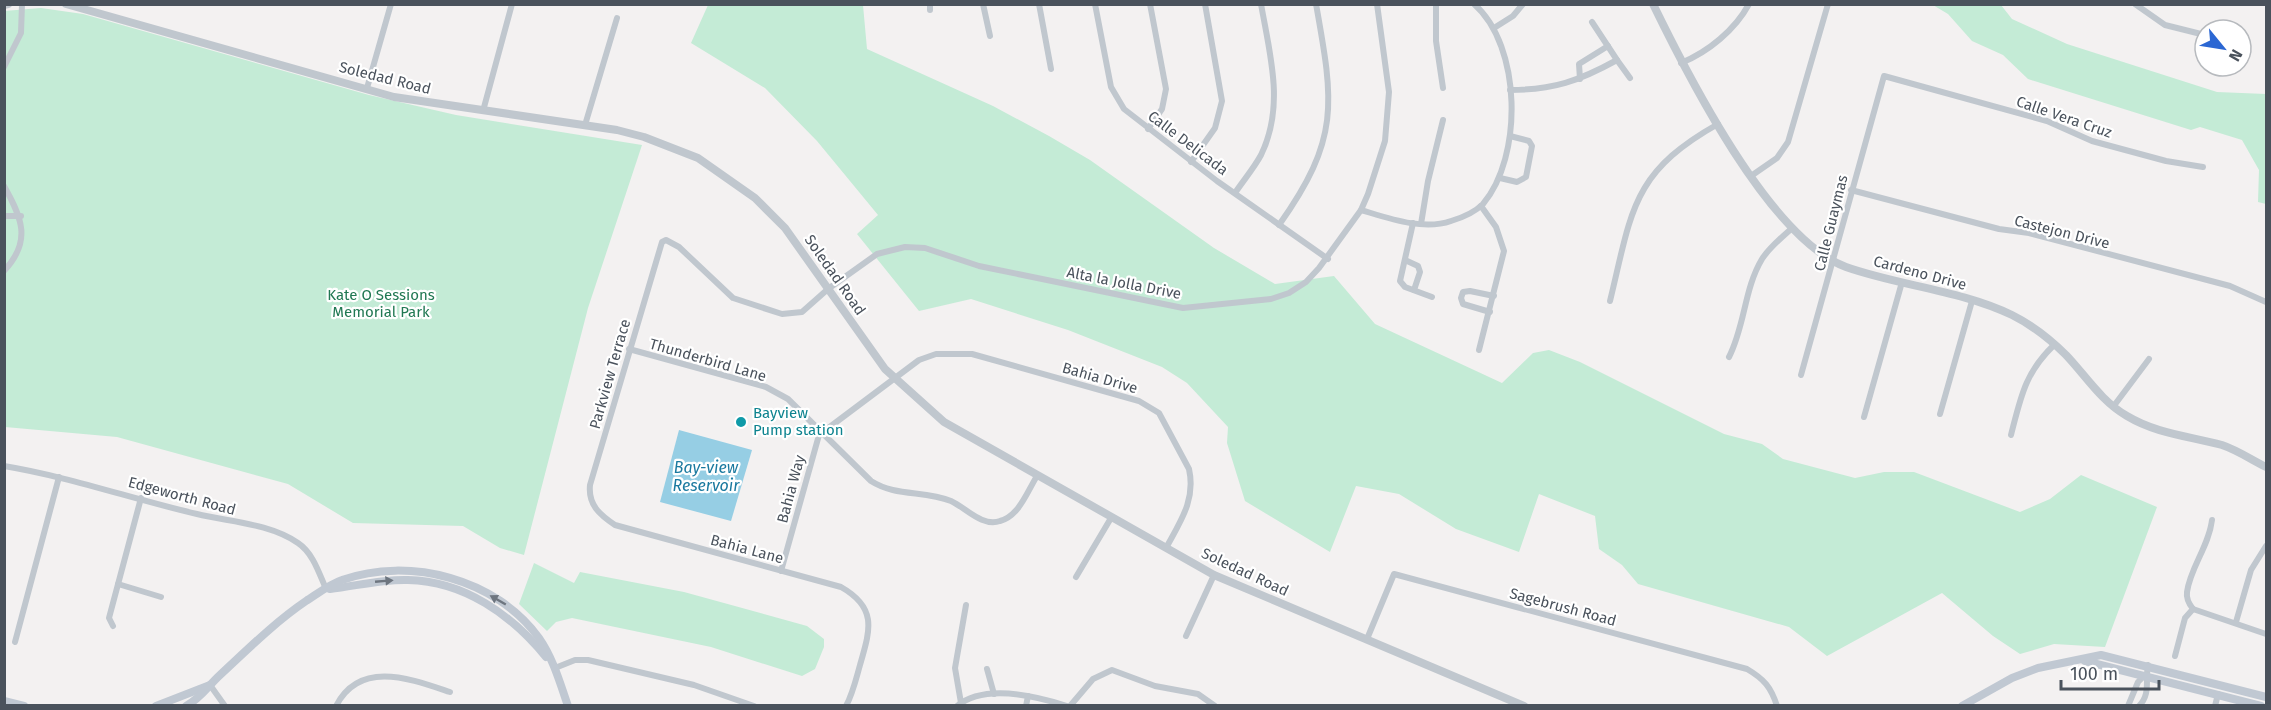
<svg xmlns="http://www.w3.org/2000/svg" width="2271" height="710" font-family="'Fira Sans',sans-serif">
	<style>
		.green { fill: #c4ebd6 }
		.water { fill: #96cee4 }
		.lines { fill: none; stroke-linecap: round; stroke-linejoin: round }
		.minor { stroke: #c0c7ce; stroke-width: 6 }
		.tertiary { stroke: #c0c7ce; stroke-width: 8 }
		.secondary { stroke: #c0c8d2; stroke-width: 8 }
		.oneway { fill: #6d757f }
		.culture-dot { fill: #0f9aa8; stroke: #fff; stroke-width: 2 }
		.labels { text-anchor: middle; stroke-width: 4.5; stroke-linejoin: round; paint-order: stroke }
		.street-label { font-size: 15px; fill: #4a525c; stroke: #fff }
		.park-label { font-size: 15px; fill: #217853; stroke: #fff }
		.culture-label { font-size: 15px; fill: #0d838f; stroke: #fff; text-anchor: start }
		.water-label { font-size: 16px; font-style: italic; fill: #1a799f; stroke: #fff }
	</style>
	<rect width="100%" height="100%" fill="#f3f1f1"/>
	<g class="green">
		<polygon points="708,5 863,5 867,49 993,106 1049,136 1090,160 1214,248 1275,284 1334,276 1375,324 1502,383 1533,353 1549,350 1580,362 1724,434 1762,444 1783,459 1855,478 1884,472 1914,472 2020,512 2050,499 2081,475 2157,507 2105,647 2054,644 2020,654 1993,636 1942,593 1827,656 1789,627 1638,584 1622,565 1599,549 1595,516 1539,494 1519,552 1456,529 1399,494 1356,486 1330,552 1245,501 1227,443 1228,427 1187,383 1162,367 1068,330 971,299 919,311 857,234 878,215 817,141 765,88 691,43"/>
		<polygon points="1933,5 2001,5 2012,19 2067,44 2217,92 2266,94 2266,204 2258,202 2259,170 2242,140 2200,127 2191,130 2028,79 2003,55 1972,41 1948,14"/>
		<polygon points="41,8 83,14 369,95 456,115 642,145 588,308 524,555 500,548 463,526 353,523 288,484 117,437 5,427 4,11"/>
		<polygon points="534,563 574,583 580,572 684,592 807,626 824,639 824,647 815,669 802,676 711,647 572,618 556,622 547,631 519,604"/>
	</g>
	<polygon class="water" points="679,430 752,450 731,521 660,502"/>
	<g class="lines">
		<g class="minor">
			<polyline points="930,4 930,10"/>
			<polyline points="983,4 990,36"/>
			<polyline points="1039,4 1051,69"/>
			<polyline points="1095,4 1111,87 1124,109 1217,181 1328,259"/>
			<polyline points="1436,4 1436,41 1443,88"/>
			<polyline points="2135,4 2165,25 2205,35"/>
			<polyline points="1592,22 1617,60"/>
			<polyline points="1494,28 1513,16 1523,4"/>
			<polyline points="2241,43 2247,44"/>
			<path d="M 1681,63 C 1708,52 1735,30 1749,4"/>
			<polyline points="4,67 21,33 22,4"/>
			<polyline points="1580,79 1579,64 1608,46"/>
			<polyline points="367,88 391,4"/>
			<path d="M 1510,90 C 1553,90 1579,81 1617,60 L 1630,78"/>
			<polyline points="483,111 512,4"/>
			<polyline points="585,125 617,18"/>
			<polyline points="1148,129 1162,109 1166,89 1150,4"/>
			<polyline points="1191,162 1215,128 1222,101 1205,4"/>
			<polyline points="1751,176 1777,158 1788,142 1828,4"/>
			<polyline points="1500,178 1517,182 1526,177 1532,146 1529,141 1510,136"/>
			<path d="M 4,186 C 22,218 32,241 4,271"/>
			<polyline points="1851,190 1999,229 2029,233 2230,286 2266,302"/>
			<path d="M 1235,193 C 1243,181 1254,168 1261,155 C 1285,106 1270,55 1261,4"/>
			<path d="M 1361,210 C 1388,218 1423,231 1451,221 C 1461,218 1475,212 1483,204 C 1523,157 1522,46 1474,4"/>
			<polyline points="4,216 21,216"/>
			<polyline points="1413,223 1400,281 1405,287 1432,297"/>
			<polyline points="1421,224 1428,181 1443,120"/>
			<path d="M 1279,225 C 1340,139 1334,104 1316,4"/>
			<polyline points="1405,260 1418,266 1420,272 1414,290"/>
			<path d="M 1610,301 C 1632,211 1631,173 1718,124"/>
			<polyline points="1490,312 1463,304 1461,298 1463,292 1470,291 1494,296"/>
			<path d="M 629,349 L 766,387 L 788,399 L 871,481 C 896,497 924,490 951,501 C 966,508 982,527 1000,521 C 1019,516 1027,492 1037,476"/>
			<polyline points="1479,350 1504,251 1496,227 1481,206"/>
			<path d="M 1729,357 C 1745,326 1744,289 1762,259 C 1769,248 1781,238 1791,229"/>
			<polyline points="1801,375 1884,76 2047,121 2092,141 2166,161 2203,167"/>
			<polyline points="2113,407 2149,359"/>
			<polyline points="1940,414 1972,301"/>
			<polyline points="1864,417 1902,282"/>
			<path d="M 2011,435 C 2021,396 2025,373 2054,345"/>
			<path d="M 4,466 C 70,477 132,499 197,514 C 229,522 269,523 298,543 C 313,553 319,573 326,589"/>
			<path d="M 781,571 L 819,435 L 919,360 L 936,354 L 972,354 L 1139,401 L 1159,413 L 1189,469 C 1196,500 1180,522 1166,548"/>
			<polyline points="1076,577 1111,518"/>
			<polyline points="118,584 161,597"/>
			<path d="M 2193,609 C 2189,604 2186,599 2187,592 C 2190,568 2209,546 2212,520"/>
			<polyline points="2193,609 2266,634"/>
			<polyline points="2236,622 2251,570 2266,546"/>
			<polyline points="113,626 109,618 141,498"/>
			<polyline points="1186,636 1214,575"/>
			<path d="M 1367,639 L 1394,574 L 1747,669 C 1764,679 1771,687 1777,706"/>
			<polyline points="15,642 59,477"/>
			<polyline points="2175,656 2185,618 2193,609"/>
			<polyline points="555,668 575,660 588,660 694,685 754,706"/>
			<polyline points="987,669 994,694"/>
			<polyline points="210,685 225,706"/>
			<polyline points="961,703 955,668 966,605"/>
			<path d="M 336,706 C 360,659 411,679 450,692"/>
			<path d="M 846,706 C 853,693 856,679 860,665 C 870,630 878,608 841,587 L 615,525 C 600,515 588,505 590,485 L 662,242 L 666,240 L 679,247 L 733,298 L 782,314 L 802,312 L 828,289 L 877,254 L 905,247 L 925,248 L 979,266 L 1183,308 L 1271,299 L 1289,293 L 1306,282 L 1319,268 L 1361,210 L 1368,194 L 1385,141 L 1389,92 L 1377,4"/>
			<path d="M 957,706 C 985,683 1036,696 1067,706"/>
			<polyline points="1026,706 1028,696"/>
			<polyline points="1070,706 1093,679 1112,670 1155,686 1198,694 1215,706"/>
			<polyline points="2128,706 2138,682 2145,675"/>
			<path d="M 2139,706 C 2151,694 2145,680 2148,665"/>
			<polyline points="2215,706 2218,694"/>
		</g>
		<g class="tertiary">
			<polyline points="66,4 394,97 617,130 644,137 698,158 755,198 785,228 885,369 944,422 1214,575 1524,706"/>
			<path d="M 1653,4 C 1688,76 1770,239 1846,267 C 1900,286 1960,290 2012,315 C 2032,325 2050,339 2066,355 C 2086,376 2101,401 2127,416 C 2157,434 2189,436 2222,445 C 2237,450 2252,460 2266,467"/>
			<polyline points="4,5 8,4"/>
		</g>
		<g class="secondary">
			<path d="M 330,589 C 356,586 382,579 408,580 C 464,581 512,615 546,657"/>
			<polyline points="2085,661 2261,706"/>
			<polyline points="4,701 24,706"/>
			<polyline points="156,706 210,685"/>
			<path d="M 186,706 C 201,698 208,686 220,675 C 247,650 275,622 306,601 C 317,594 330,584 342,580 C 409,556 497,579 539,638 C 553,658 560,683 568,706"/>
			<polyline points="1962,706 2012,678 2038,668 2101,655 2266,697"/>
		</g>
	</g>
	<defs><path id="oneway-solid" d="M-6-.8H1V-3.2L6.5 0L1 3.2V.8H-6Z" transform="scale(1.5)"/></defs>
	<g class="oneway">
		<use href="#oneway-solid" transform="translate(384 581) rotate(-5)"/>
		<use href="#oneway-solid" transform="translate(498 600) rotate(-150)"/>
	</g>
	<circle class="culture-dot" cx="741" cy="422" r="6"/>
	<g class="labels">
		<g class="street-label">
			<text transform="translate(385 78) rotate(14)" y="5">Soledad Road</text>
			<text transform="translate(2064 117) rotate(19)" y="5">Calle Vera Cruz</text>
			<text transform="translate(1188 143) rotate(37)" y="5">Calle Delicada</text>
			<text transform="translate(1831 223) rotate(-76)" y="5">Calle Guaymas</text>
			<text transform="translate(2062 232) rotate(14)" y="5">Castejon Drive</text>
			<text transform="translate(1920 273) rotate(15)" y="5">Cardeno Drive</text>
			<text transform="translate(835 275) rotate(55)" y="5">Soledad Road</text>
			<text transform="translate(1124 283) rotate(11)" y="5">Alta la Jolla Drive</text>
			<text transform="translate(708 360) rotate(16)" y="5">Thunderbird Lane</text>
			<text transform="translate(610 374) rotate(-74)" y="5">Parkview Terrace</text>
			<text transform="translate(1100 378) rotate(16)" y="5">Bahia Drive</text>
			<text transform="translate(791 489) rotate(-75)" y="5">Bahia Way</text>
			<text transform="translate(182 496) rotate(15)" y="5">Edgeworth Road</text>
			<text transform="translate(747 549) rotate(15)" y="5">Bahia Lane</text>
			<text transform="translate(1245 572) rotate(25)" y="5">Soledad Road</text>
			<text transform="translate(1563 607) rotate(15)" y="5">Sagebrush Road</text>
		</g>
		<g class="park-label">
			<text x="381" y="300">Kate O Sessions<tspan x="381" dy="17">Memorial Park</tspan></text>
		</g>
		<g class="culture-label">
			<text x="753" y="418">Bayview<tspan x="753" dy="17">Pump station</tspan></text>
		</g>
		<g class="water-label">
			<text x="706" y="473">Bay-view<tspan x="706" dy="18">Reservoir</tspan></text>
		</g>
	</g>
	<rect width="2271" height="710" fill="none" stroke="#4a525c" stroke-width="12"/>
	<g transform="translate(2223 48) rotate(120)"><circle r="28" fill="#ffffff" stroke="#b7babe" stroke-width="1.5"/>
	<path d="M0-4.5L10 22L0 15L-10 22Z" fill="#2b67d3"/>
	<text y="-9" font-size="16" font-weight="bold" text-anchor="middle" fill="#4a525c">N</text>
	</g>
	<path d="M2061 680v9h98v-9" fill="none" stroke="#4a525c" stroke-width="3"/>
	<text x="2070" y="680" font-size="18" fill="#4a525c" stroke="#ffffff" stroke-width="4.5" paint-order="stroke">100 m</text>
</svg>
